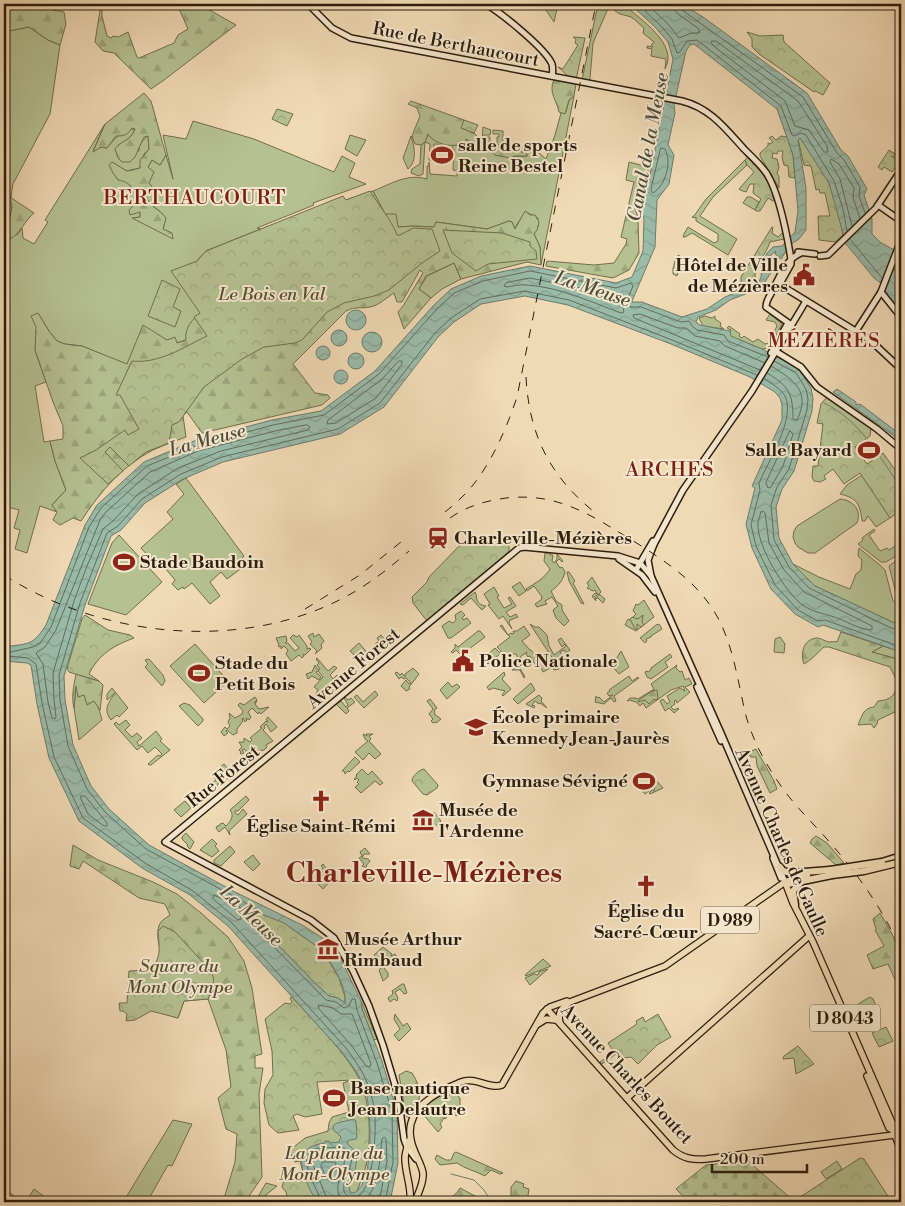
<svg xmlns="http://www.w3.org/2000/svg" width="905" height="1206" font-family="'Libre Bodoni',serif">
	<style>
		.green { fill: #b5c191; stroke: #706e4e }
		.forest { fill: url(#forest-firs); stroke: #706e4e }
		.cemetery { fill: url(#cemetery-stones); stroke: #706e4e }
		.park { fill: url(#park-crowns); stroke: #706e4e }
		.water { fill: url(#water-waves); stroke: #6e7b6b; fill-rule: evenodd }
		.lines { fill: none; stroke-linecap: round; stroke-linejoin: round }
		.shore { stroke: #636c5b; stroke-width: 1 }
		.stream { stroke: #6e7b6b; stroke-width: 1 }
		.secondary-casing { stroke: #2c1c0c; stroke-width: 8 }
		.primary-casing { stroke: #2c1c0c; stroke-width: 8 }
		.highway-casing { stroke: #2c1c0c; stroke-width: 9 }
		.secondary { stroke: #f5e7ce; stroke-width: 5 }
		.primary { stroke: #f0dab4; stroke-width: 5.5 }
		.highway { stroke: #f0dab4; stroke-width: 6 }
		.rail { stroke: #2c1c0c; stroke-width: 1; stroke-dasharray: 9 9; stroke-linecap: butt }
		.highway-bridge-casing { stroke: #2c1c0c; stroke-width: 9; stroke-linecap: butt }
		.highway-bridge { stroke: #f0dab4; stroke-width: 6 }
		.labels { text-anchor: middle; stroke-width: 4; stroke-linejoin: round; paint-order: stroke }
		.shield { fill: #f5e7ce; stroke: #685946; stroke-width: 1 }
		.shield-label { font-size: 16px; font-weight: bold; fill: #2c1c0c }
		.street-label { font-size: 18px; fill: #2c1c0c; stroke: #f5e7ce }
		.poi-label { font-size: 18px; font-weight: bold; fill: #2c1c0c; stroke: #f5e7ce; text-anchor: start }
		.park-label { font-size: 18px; font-style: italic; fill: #554e34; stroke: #f5e7ce }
		.water-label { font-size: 19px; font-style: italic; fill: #4d4c3b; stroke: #f5e7ce }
		.quarter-label { font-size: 20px; letter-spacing: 1px; fill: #7a1f14; stroke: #f5e7ce }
		.town-label { font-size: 28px; font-weight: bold; fill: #7a1f14; stroke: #f5e7ce }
	</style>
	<defs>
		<pattern id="forest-firs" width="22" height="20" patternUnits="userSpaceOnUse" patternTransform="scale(1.25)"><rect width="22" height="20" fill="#b5c191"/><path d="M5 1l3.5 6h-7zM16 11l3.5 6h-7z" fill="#9ca57c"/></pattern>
		<pattern id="cemetery-stones" width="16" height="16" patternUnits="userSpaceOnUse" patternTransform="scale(1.25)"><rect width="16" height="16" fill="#b5c191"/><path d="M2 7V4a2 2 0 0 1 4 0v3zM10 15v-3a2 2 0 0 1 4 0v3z" fill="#9ca57c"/></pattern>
		<pattern id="park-crowns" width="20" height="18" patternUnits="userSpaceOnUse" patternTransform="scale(1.25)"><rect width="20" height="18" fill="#b5c191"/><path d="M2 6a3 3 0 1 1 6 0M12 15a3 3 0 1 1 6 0" fill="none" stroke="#9ca57c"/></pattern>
		<pattern id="water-waves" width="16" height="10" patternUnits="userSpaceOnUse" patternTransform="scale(1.25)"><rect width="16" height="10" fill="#9abbaa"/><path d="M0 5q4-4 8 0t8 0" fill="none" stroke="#85a091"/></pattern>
	</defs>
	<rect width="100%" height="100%" fill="#f0dab4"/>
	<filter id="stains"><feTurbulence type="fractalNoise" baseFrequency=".004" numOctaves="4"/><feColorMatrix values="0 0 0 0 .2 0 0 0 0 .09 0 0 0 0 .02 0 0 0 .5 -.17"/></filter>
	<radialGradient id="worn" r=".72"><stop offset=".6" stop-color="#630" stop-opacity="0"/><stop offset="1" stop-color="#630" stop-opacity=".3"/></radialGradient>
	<g class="green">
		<polygon points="598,4 610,4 593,43 590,79 589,81 582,80"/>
		<path d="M 613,4 L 623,4 C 640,19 679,44 665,69 L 666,59 L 651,56 L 652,49 L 647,48 L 647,46 L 653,47 L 651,45 L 654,42 L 643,33 L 644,28 C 640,25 636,20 631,17 C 623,14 613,15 613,4 Z"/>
		<path d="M 4,15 L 9,31 L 29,27 L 48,40 L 60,45 L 50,114 L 13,184 C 9,202 12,218 17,235 L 22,228 L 23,238 L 34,244 L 48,222 L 45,220 L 105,124 L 93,151 L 101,147 L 107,148 C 115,138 123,129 135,129 C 132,137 125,142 118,145 L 139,151 L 139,145 L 148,135 L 149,149 L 144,154 L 140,168 L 127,171 L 112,163 L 132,188 L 139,200 L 129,210 L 140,212 L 140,217 L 133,218 L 163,229 C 171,209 150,211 146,196 L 151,187 L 149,183 L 151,170 L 148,167 L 152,160 L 160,165 L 166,155 L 173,179 L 163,135 L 186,139 L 193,121 L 254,139 L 334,172 L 342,156 L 355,163 L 349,177 L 366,184 L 313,203 L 314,205 L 257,228 L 261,229 L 206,251 L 197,261 L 201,313 L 186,340 L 176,343 L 127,365 L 82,346 L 65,344 L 57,341 L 49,331 L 38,313 L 35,350 L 46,382 L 35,386 L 44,442 L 50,441 L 55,461 L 66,490 L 52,505 L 57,512 L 40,506 L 27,553 L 15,549 L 20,530 L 14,528 L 19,510 L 4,506 Z"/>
		<path d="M 574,96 L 541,265 L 540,247 L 534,234 L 538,227 L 538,218 L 526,212 L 517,224 L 515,229 L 512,222 L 509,221 L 487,229 L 436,222 L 434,227 L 413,226 L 398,227 L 385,214 L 373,191 C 391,184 407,173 427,179 L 427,166 L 429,166 L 429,162 L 430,174 L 457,176 L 457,171 L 453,170 L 454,149 L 452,149 L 452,145 L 434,144 L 433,161 L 429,160 L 430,144 L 425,142 L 423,174 L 419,176 L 411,173 L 412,169 L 420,164 L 421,145 L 425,142 L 428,134 C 435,144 453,148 465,143 L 466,139 L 479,146 L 488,148 L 495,155 L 507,157 L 527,156 L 527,154 L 523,153 L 519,148 L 533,148 L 546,159 L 555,135 L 561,113 L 566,112 L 569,100 Z"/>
		<polygon points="483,127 491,130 490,135 484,135 484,137 490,137 490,144 497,144 497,137 499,137 499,134 493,134 493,130 503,131 503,145 490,145 489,143 482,142"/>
		<polygon points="350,135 366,140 357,156 345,149"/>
		<path d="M 411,136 C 414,146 418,160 408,169 L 403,158 Z"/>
		<polygon points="745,160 747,165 713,197 700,216 737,239 728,255 692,233 685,237 683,237 684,234 688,227 714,243 718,241 718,234 696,221 696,217 694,218 692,217 694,216 706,199"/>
		<polygon points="747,197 751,197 759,202 755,210 743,203"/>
		<polygon points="454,263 461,279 442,289 431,298 419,289 427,276"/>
		<polygon points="770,314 782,324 769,348 762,349 730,336 729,334 731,330 727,328 729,326 740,334 739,336 742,338 744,336 753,342 758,339 765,344 769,343 777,326 775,322 766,320"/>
		<polygon points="705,316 712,318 715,316 715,319 721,323 720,326 724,329 703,326 699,318"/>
		<path d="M 862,475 L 890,518 L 876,527 L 868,516 L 865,521 L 862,521 C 860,504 857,498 840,494 L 847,485 Z"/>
		<polygon points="186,478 244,556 242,558 247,564 227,579 221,572 210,582 220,596 210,604 192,583 184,589 183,587 178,590 172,584 175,580 154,555 150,558 141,548 173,519 167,512 184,494 176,484"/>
		<path d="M 840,499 C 853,500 862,510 857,523 L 815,553 L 808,553 L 798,547 L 795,543 L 793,537 L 794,531 L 797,526 Z"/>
		<polygon points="874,529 875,531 869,535 880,551 887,548 889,550 895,546 897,548 901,545 901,553 886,562 881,562 858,544 863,540 862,538"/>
		<polygon points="119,535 162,582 126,615 88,604 112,543"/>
		<polygon points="859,548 880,565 885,570 893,601 901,606 901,626 815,586 793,564 819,577 850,589 856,574 861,570 862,560 858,556"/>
		<path d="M 545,553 L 550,553 L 550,555 L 553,555 L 552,561 L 554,563 L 557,559 L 557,554 L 563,561 L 562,562 L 559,559 L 556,562 L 560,568 L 562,567 L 565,572 C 563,581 558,586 551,591 L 556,601 L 562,605 L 562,610 L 569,621 L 564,626 L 556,618 L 553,610 L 558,606 L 552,597 L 545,601 L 547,604 L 537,607 L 535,604 L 541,600 L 542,597 L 534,586 L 527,591 L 526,589 C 535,583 544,579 550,569 L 544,561 Z"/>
		<polygon points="901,557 901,603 898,601 889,566"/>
		<polygon points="567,572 569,572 575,581 573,583 584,604 581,603 569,581"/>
		<polygon points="592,577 601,592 599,594 605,599 603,603 598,598 595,599 596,601 594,599 599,595 598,594 593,598 592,596 595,593 597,594 595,590 593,591 587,588 589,586 587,583"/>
		<polygon points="520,582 526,591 519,596 512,587"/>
		<polygon points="494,587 499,596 497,597 504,608 512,604 508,598 510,597 516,606 506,612 510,617 516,614 518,617 510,620 509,623 512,629 503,616 499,619 488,605 490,604 484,594"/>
		<path d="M 475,592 C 478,597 474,604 486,606 L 482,610 L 471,598 L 463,605 L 460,604 Z"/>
		<polygon points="644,600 654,617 636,631 625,625 628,619 630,620 636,614 633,611 636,604 638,605"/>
		<polygon points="461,611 465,615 462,618 463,620 467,618 471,623 451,638 448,638 442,626 449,621 453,623 456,620 455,615"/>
		<polygon points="530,624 535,627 539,627 547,635 549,646 554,655 566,646 565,644 562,647 558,640 561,638 570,650 566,653 564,650 560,652 564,658 557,663 559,669 554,670 552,667 543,672 540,666 537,667 530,656 528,657 526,654 527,652 520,657 523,661 518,665 525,677 524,678 520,670 512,670 517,666 515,663 519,660 516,654 513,654 506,660 500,654 488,664 487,663 492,659 488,654 495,648 500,653 501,651 497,647 510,637 500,626 502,625 508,635 511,633 512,634 514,633 513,631 517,631 524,626 530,635 522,641 530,650 531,650 536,657 535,658 536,658 541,666 553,659"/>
		<polygon points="659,624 662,629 651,636 651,637 646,639 647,641 645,643 640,638 656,625"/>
		<polygon points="478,631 480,631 485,637 461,655 456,650 453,653 451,652 455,648 455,644 458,647"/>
		<polygon points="313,633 314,637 319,634 324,641 321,645 322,648 315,654 317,651 310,644 312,642 308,636"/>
		<polygon points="293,635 297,637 299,635 307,646 307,649 310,648 311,649 305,655 303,654 304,656 302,658 299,655 291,661 286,654 288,650 284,646 281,649 281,646 279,647 278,646 279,645 276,638 286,636 287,641 285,643 288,643 295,651 299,648 290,638"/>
		<polygon points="381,635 388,643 386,647 383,646 382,650 375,644 379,641 377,638"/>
		<polygon points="780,637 785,644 784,653 774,652 775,639"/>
		<polygon points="359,643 370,656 367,661 363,656 358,660 355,654 354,655 350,651"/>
		<polygon points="195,644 228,681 204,703 170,666"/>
		<polygon points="883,646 901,652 901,660 872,652"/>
		<polygon points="621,651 629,667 619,674 612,666"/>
		<polygon points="670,654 672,657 665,662 668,667 651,679 647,677 645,672 647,671 648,672 651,670 651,668"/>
		<polygon points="317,658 328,671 334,666 337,668 330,675 333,679 337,675 343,683 339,686 338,685 324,699 321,698 320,701 315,696 318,690 314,687 323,677 318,671 316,672 321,677 319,680 312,676 308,679 306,674 312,672 315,665 318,670 320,669 317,665 319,663 316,659"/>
		<polygon points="149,659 163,675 165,681 162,686 145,667 148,664 145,660"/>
		<polygon points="677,665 676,668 680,672 682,671 685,680 689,678 692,684 685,687 690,692 677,703 676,700 674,701 675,704 671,707 674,710 678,708 679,709 674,713 669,708 665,711 660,701 663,699 667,704 670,702 667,696 680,688 685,691 683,686 671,690 646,708 643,703 640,706 636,702 629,700 627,701 630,698 635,698 638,699 654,689 651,684"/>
		<polygon points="413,668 419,674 409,687 410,689 406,691 401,686 406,680 409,684 411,683 406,678 404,679 401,677 399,679 395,673 397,672 400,675 402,673 405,677 405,674"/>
		<polygon points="504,672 505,675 502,679 511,689 503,696 502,695 505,691 493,688 489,690 487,687"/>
		<polygon points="629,676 632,681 638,677 639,678 614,696 616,701 614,702 611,698 604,704 595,702 596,696 598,698 599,697 604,702 613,695 609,696 607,693 610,691 609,690"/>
		<polygon points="448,682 452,687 457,684 460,687 447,699 440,690"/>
		<polygon points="531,683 535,690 518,704 513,699"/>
		<path d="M 76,684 L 79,697 L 84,694 L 88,704 L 94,701 C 99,706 100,713 102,720 L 79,740 L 74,708 Z"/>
		<path d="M 112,688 L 128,708 L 119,717 L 117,715 L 111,720 C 102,709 110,701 115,693 L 107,700 L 107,694 Z"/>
		<polygon points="375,691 378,695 364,708 354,697 357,695 363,702"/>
		<polygon points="539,695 542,698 541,701 547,708 540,703 538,704 538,703 535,701 532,705 535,706 534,708 526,704"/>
		<polygon points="255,697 257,700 254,703 257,701 255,704 259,709 269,707 261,714 259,712 258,714 252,708 248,712 251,717 249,720 246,718 247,720 245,722 243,718 242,719 243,721 237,729 237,733 233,735 227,730 226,731 228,733 224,736 221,732 225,727 227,729 230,726 228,722 230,718 229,713 235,718 242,714 243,711 238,705 240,703 244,705"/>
		<polygon points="345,697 348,700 351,698 355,702 347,708 349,711 346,714 336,704 341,701 346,707 348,705 344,698"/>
		<polygon points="430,699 437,708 434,710 435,712 434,714 441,719 436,723 435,722 433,723 431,721 433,719 429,714 433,709 427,701"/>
		<polygon points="184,703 190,705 203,719 203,721 198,726 179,706"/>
		<polygon points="268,717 277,727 271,732 266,724 264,726 265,728 263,730 273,741 266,745 267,747 264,750 258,751 259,753 258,754 255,753 248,762 245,759 249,755 244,749 242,750 244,753 241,754 240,753 241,752 239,750 242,747 239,742 244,742 244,738 250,742 252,740 250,738 262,728 260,727 266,721 268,722 266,719"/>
		<polygon points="126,720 130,725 125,730 132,737 137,733 142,738 137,742 139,746 156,731 162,739 160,741 170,750 151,765 149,765 148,764 158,755 160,756 162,754 155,747 148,753 142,746 137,750 114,724 116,722 119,725"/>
		<polygon points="363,734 367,736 366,734 373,734 369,736 371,739 369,741 381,754 375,759 369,753 363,760 355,752 368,741 365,739"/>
		<polygon points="355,757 360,762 349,772 348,771 345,774 344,771 342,771"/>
		<polygon points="224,764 231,773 228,775 225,773 229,778 224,781 222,779 222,781 219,782 219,784 215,787 211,784 216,780 212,774"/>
		<polygon points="362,769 368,775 372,771 383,783 380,785 375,781 361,793 355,787 359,784 357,782 359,780 357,778 355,780 354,779 357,776 356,775"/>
		<polygon points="656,780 663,788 650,794 649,793 652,790 654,791 655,786 645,794 643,792"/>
		<path d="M 246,796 L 249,800 L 238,811 L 235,811 L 235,813 L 238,815 L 243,809 L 247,814 L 229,831 L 230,835 L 225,827 L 219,832 L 216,828 L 217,826 L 219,826 L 220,824 L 223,823 L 226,826 C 230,822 235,816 230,810 Z"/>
		<polygon points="185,801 191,808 181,817 174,810"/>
		<polygon points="186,833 194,842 190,849 187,846 188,845 182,839 182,837"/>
		<polygon points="212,839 217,844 215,846 219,851 212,857 200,850"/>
		<polygon points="230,846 235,852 221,866 214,863 214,860"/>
		<polygon points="365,848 370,854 364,854 362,858 368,859 370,861 366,866 374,876 370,879 366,877 367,874 363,875 367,868 362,866 364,864 359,858 362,856 360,852"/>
		<polygon points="253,855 260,864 253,871 244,862"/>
		<polygon points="323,864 329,872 333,870 335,872 333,874 336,877 334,877 323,889 316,882 324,874 321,870 323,868 321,866"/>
		<polygon points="383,947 392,954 391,956 395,954 397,957 384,968 388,973 388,977 383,981 379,970 383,966 374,955"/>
		<polygon points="543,959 551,966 526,976 525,975"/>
		<polygon points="548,969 530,985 525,978 534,974 538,975 539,972"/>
		<polygon points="402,984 404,984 407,993 404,994 400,989 395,992 398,998 397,1001 394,999 390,1002 388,998 393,994 392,991"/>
		<polygon points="395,1014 403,1026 407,1023 411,1029 399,1041 394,1035 400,1029 394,1019"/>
		<polygon points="173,1120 192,1124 172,1166 168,1165 147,1202 130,1202 125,1199"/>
		<polygon points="837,1161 842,1169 826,1179 821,1172"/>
		<polygon points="266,1183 277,1186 262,1198 259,1197 261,1199 259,1202 255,1202"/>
		<polygon points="4,1188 22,1202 4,1202"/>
		<polygon points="34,1189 52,1202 26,1202"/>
	</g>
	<g class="forest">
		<polygon points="4,4 53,4 53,10 64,12 66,24 60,45 48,40 29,27 9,31 4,15"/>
		<polygon points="101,4 102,4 102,16 107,36 111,38 113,36 118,37 128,32 137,57 139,58 174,43 178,35 188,29 177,4 199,4 236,25 164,80 151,89 114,53 103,51 95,42"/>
		<polygon points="542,4 558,4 554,22"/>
		<path d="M 554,80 L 576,84 L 574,96 L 569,100 L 565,114 L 559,112 C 557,101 548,92 554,80 Z"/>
		<path d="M 144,93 L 151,101 L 166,155 L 160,165 L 152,160 L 148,167 L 154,172 L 149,183 L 152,187 L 146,196 C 149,207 160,209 166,218 L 163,229 L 172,233 L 173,239 L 132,218 L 140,217 L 140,212 L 130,215 L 129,210 L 139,200 C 130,189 134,183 118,180 L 113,173 L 109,165 L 112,162 L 127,171 L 140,168 L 140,160 L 149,149 L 148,136 L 144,137 L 135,157 L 130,162 L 122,162 L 118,158 L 115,149 C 121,140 131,141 135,129 L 132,128 C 128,135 124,136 116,136 L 107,148 L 101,147 L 93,152 L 105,124 Z"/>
		<path d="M 411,101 L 464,120 L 462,128 L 475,134 L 479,138 L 482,137 L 482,142 L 489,143 L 490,145 L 503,145 L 506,148 L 519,148 L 522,153 L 526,152 L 527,156 L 514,156 L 511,158 L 495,155 L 488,148 L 482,149 L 466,139 L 465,143 C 453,148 435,145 428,134 L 425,142 L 421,145 L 415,144 L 412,136 L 420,116 L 417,108 L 408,104 Z"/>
		<polygon points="629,162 648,167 648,172 643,172 642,176 645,184 638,199 636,210 638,219 639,253 629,270 613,278 546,266 547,261 594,265 614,263 626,244 627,239 621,237 634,182 626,180"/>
		<path d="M 373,191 L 385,214 L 396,214 L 398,227 L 413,226 L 434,227 L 436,222 L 487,229 L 509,221 L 512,222 L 515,229 L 525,211 L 530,215 L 535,215 L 539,222 L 537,230 L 534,234 L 540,247 L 541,265 L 527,262 L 461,279 L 454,263 L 426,276 L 419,289 L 431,298 L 404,329 L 398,312 L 403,306 L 423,273 L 420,270 L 402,302 L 397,302 L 394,293 C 386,298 378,306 370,307 C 360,309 356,306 346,311 L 293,364 L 315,393 L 328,395 L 330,398 L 322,405 L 202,433 L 187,412 L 183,416 L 186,437 C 175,441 164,445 153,450 C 122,466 100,492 81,521 L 73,518 L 60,525 L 53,520 L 57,512 L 52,505 L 66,490 L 55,461 L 50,441 L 63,439 L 63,426 L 53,402 L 35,350 L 36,327 L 31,316 L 38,313 L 49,331 L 57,341 L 65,344 L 82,346 L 127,364 L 143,325 L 167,340 L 175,337 L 177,343 L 186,340 C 184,330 192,318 201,313 L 197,261 L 206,251 L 343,197 L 346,200 Z"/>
		<path d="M 10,197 L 34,213 C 25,220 21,233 10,239 L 9,222 L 12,207 Z"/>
		<polygon points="643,615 642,622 644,625 641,627 637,624 637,629 635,629 630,619 632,617 638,619"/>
		<path d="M 841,632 L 883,646 L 872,652 L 901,660 L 901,709 L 878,720 L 877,724 L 874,728 L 871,724 L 858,725 C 862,716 863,708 874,707 L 878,701 C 892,700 895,695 898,683 L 890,667 L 829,647 L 824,647 C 818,652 812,660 804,664 C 800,654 803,639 817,638 C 821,638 824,641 829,642 C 831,642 834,641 837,642 Z"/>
		<path d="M 76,674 L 99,681 L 103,685 L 100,710 L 94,701 L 87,705 L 84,695 L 78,697 L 76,686 L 74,708 C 71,697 74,685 76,674 Z"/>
		<polygon points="652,691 657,690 658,699 653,700 649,704 645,700 638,702 639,700"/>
		<polygon points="756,749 774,781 777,789 770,793 757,766 756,757 751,757 747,753"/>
		<polygon points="816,836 827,843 844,863 836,865 810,843 812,839"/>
		<path d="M 73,845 L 98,860 L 153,882 L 177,894 L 201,913 L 228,937 L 244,961 L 252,988 L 262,1054 L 255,1056 L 255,1068 L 263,1068 L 259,1094 L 262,1177 L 245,1202 L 223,1202 L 235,1162 L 237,1134 L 226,1129 L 218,1098 L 231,1087 L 226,1050 L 208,999 L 184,1001 L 178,1018 L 165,1014 L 176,994 C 170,979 150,936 161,922 C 163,919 168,917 170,915 L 165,904 L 139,898 L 83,861 L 79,869 L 70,866 Z"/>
		<polygon points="880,913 892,934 901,955 901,993 888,964 873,969 867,955 884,946 875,930 876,929 873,919"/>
		<path d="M 406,1071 L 412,1073 C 424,1092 421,1101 409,1118 L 406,1116 L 399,1075 Z"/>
		<path d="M 456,1152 L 503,1173 L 500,1174 L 491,1170 L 485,1176 C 476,1171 465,1169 457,1163 L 440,1165 L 435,1159 L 437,1155 L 446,1160 L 451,1160 L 454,1153 Z"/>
		<polygon points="516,1181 524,1184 523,1187 529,1189 527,1202 511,1202 511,1187"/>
		<path d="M 460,1188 L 477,1197 L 482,1202 L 425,1202 C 440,1198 451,1203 460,1188 Z"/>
	</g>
	<polygon class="cemetery" points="748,1161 795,1202 689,1202 676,1189 706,1165"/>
	<g class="park">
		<polygon points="747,32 760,36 783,35 784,42 830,83 823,95 815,91 814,92 759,54 752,47 752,39"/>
		<polygon points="573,37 585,38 576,80 569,77 558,67 563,69 578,45 575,43 576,39"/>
		<polygon points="277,109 293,114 287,126 272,119"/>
		<polygon points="464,120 478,125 474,133 461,128"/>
		<polygon points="772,136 776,140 781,136 787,137 793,154 795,178 789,177 788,166 784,165 782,157 783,151 778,151 777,154 773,153 772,158 777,159 779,167 777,174 779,176 779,188 760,156 760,153 768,146 768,143 770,144 773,142 769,138"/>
		<polygon points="801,138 829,183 838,210 843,235 835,242 819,240 818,216 830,216 825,193 820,193 819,189 816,190 811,166 804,165 798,139"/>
		<polygon points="889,150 898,156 893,153 895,155 894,157 891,156 899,162 892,172 884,167 882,170 878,167"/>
		<path d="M 748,157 C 759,168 772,184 774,200 L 773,201 L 768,198 L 760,211 L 756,211 L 755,210 L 761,199 L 753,193 L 754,184 L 750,184 L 746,192 L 740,190 L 739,189 L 754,172 L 747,165 L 745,160 Z"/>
		<path d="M 370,191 C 379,206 391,219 397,235 L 400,235 L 413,228 L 432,229 L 440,251 L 422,263 L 389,290 L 374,296 L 344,303 L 327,312 L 302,340 L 295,343 L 264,347 L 242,359 L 204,387 L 179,422 L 172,425 L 169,443 L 146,452 L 129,466 L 110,447 L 105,452 L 123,471 L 108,484 L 80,458 L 96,450 L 125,430 L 128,435 L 139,429 L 120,395 L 116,395 L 132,361 C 159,364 184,347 207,336 L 194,317 L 200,313 L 171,271 L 197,261 L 206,251 L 343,196 L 346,200 Z"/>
		<path d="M 772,227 L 773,227 L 772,233 L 778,237 L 783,232 L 784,239 L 770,242 C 766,255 754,265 755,279 L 750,283 L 743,285 L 741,282 L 741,277 Z"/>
		<polygon points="443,230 502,233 530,242 530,246 536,251 537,259 488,264 476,271 452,253"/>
		<polygon points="679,255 680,264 677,276 673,274 673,269 676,257"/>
		<polygon points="162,280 180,289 173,307 181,311 175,327 148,316"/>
		<polygon points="827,397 871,428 870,436 855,447 867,464 883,453 901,478 901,510 890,518 860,473 844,484 833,469 824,476 826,479 820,482 814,481 812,477 813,466 818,466 823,424 817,423 821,404"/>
		<polygon points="464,541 507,544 509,545 509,552 427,621 413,603 412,597 427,582 429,577"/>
		<path d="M 85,615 L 108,630 L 130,635 L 134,638 C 113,646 99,654 89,674 L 99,681 L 69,672 L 67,668 L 82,619 Z"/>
		<path d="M 424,769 L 438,785 L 437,788 L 427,795 L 423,794 L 412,781 C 412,776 419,770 424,769 Z"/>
		<polygon points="434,812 441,821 433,828 428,822 433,816"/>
		<polygon points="249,908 284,923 322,950 339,978 345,997 345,1003 338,998 329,996 315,983 278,945"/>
		<path d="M 163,926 L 175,932 L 209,969 C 217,979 213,987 208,999 L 184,1001 L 178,1018 L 151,1011 L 135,1020 L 126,1021 L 127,1014 L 123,1011 L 120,1011 L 119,1003 L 127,1003 L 129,971 L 151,970 C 162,956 159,947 158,931 Z"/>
		<path d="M 292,997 C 313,1021 339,1045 356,1073 C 371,1098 371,1134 367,1162 C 364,1176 357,1188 354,1202 L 288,1202 L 286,1192 L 282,1187 L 285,1177 L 301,1182 L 299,1175 L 304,1176 L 300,1161 L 295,1162 L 289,1151 L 305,1138 L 328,1131 L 329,1123 L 332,1117 L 349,1112 L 343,1083 L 352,1080 L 317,1082 L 322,1114 L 305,1117 L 297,1114 L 293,1116 L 299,1130 L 278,1133 L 269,1125 L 264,1103 L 265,1089 L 273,1075 L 272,1051 L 265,1019 L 285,1003 L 290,1004 L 292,1002 L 290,998 Z"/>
		<polygon points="870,997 873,999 878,1011 877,1014 865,1018 858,1004"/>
		<polygon points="361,1001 377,1039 374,1040 362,1009"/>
		<polygon points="658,1014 671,1037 657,1045 638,1064 631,1057 623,1058 621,1060 616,1054 602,1064 600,1062 614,1052 608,1043 637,1024 636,1021 643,1017 645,1022"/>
		<polygon points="886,1027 893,1041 879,1047 872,1033"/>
		<polygon points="798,1046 814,1064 796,1074 794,1058 783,1059 784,1056"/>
		<polygon points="454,1092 460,1098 460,1107 463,1110 456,1116 452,1112 445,1119 444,1118 440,1124 442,1127 438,1132 423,1114 426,1110 423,1107 443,1094 448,1096"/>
		<polygon points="860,1158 864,1159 891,1201 888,1202 795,1202 794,1201"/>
	</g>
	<g class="water">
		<path d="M 630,4 L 682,4 L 703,17 L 807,93 L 841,150 L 848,156 L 867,189 L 864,195 L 872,219 L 872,234 L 880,242 L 901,254 L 901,294 L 896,293 L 901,304 L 901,312 L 885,291 L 886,287 L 874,278 L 846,244 L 829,183 L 800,138 L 798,140 L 806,188 L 806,230 L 799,239 L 791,244 L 781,259 L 775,254 L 776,251 L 771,255 L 766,267 L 771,261 L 776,265 L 761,288 L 730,300 L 716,310 L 698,317 L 696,322 L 700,325 L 730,331 L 731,336 L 762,349 L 799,369 L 811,388 L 813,399 L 812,411 L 794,471 L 782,489 L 776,507 L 779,538 L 793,564 L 815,586 L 901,626 L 901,652 L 823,625 L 818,627 L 795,614 L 771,589 L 752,548 L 746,524 L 755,488 L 752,486 L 782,420 L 782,405 L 780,398 L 775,392 L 750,377 L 671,344 L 568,305 L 525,296 L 481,304 L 454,322 L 438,337 L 384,407 L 340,434 L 223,462 L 183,479 L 145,503 L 121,530 L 111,536 L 85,605 L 64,676 L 65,700 L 73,745 L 91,786 L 109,809 L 149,845 L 235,892 L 304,926 L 330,943 L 322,950 L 284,923 L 249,909 L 278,945 L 315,983 L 329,996 L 338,998 L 345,1003 C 347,987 334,969 326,955 L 335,948 L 339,955 L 361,1001 L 362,1009 L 382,1061 L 397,1111 L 398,1163 L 390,1202 L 317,1202 C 304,1180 287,1147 325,1143 L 325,1141 L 329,1141 L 330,1143 L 339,1142 L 341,1137 L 333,1129 L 333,1126 L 337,1123 L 354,1119 L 356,1121 L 357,1137 L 356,1139 L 349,1140 L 347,1143 C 349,1146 353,1148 355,1151 C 360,1161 352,1178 349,1187 L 350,1192 L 354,1193 C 375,1183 371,1112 366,1092 C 361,1077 351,1064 342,1052 L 228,926 L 190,895 L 142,868 L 79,821 L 49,758 L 37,704 L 31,665 L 27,663 L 4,661 L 4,647 C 28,643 32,647 46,625 L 85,525 L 97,505 L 144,462 L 194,441 L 272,420 L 321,411 L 375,371 L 433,306 L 451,289 L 481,276 L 530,266 L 616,283 L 632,277 L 643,251 L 644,218 L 640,213 L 640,202 L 649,180 L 673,59 L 668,42 L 655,27 ZM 694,44 L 777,109 L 793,155 L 798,211 L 795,232 L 782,246 L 773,247 L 767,253 L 762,265 L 761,277 L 758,284 L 725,297 L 707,309 L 682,317 L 642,302 L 632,302 L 632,301 L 655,247 L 657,200 L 669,184 L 674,155 L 668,145 L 675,113 L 674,105 L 686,51 L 690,45 Z"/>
		<circle cx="356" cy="320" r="10"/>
		<circle cx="339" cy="338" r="8"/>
		<circle cx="372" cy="342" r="10"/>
		<circle cx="323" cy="353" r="7"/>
		<circle cx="356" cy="361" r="8"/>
		<circle cx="341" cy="377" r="7"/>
		<polygon points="837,389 856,402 856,405 860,404 901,435 901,441 833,392"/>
	</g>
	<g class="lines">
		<g class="shore">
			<polyline points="638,4 663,28 672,39 677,53 680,52 687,41 697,40 781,106 792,135 794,136 801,133 806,135 834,181 843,209 847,231"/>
			<polyline points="647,4 668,24 679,38 691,33 699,33 699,29 678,14 674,9 674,4"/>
			<polyline points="680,4 682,10 803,97 837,153 844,160 860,187 859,196 865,213"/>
			<polygon points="712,41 716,41 798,101 827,146 828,152 824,152 809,130 795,126 785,101 716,48 712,44"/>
			<path d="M 661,148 L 665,149 C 672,162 666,185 653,193 L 651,190 Z"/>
			<polyline points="852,226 840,179 830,162 831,159 839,164 854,188 853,198 860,218"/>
			<polyline points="850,239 882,278"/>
			<path d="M 530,278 L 594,291 L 619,295 L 624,312 L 621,313 C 591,302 559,287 527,285 C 520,284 513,286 507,287 L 504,286 L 506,283 Z"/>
			<polygon points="399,361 402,361 402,364 376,398 336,423 327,424 328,420 382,379"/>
			<polyline points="774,361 796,373 806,389 808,399 807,410 789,469 777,487 771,505 774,540 789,567 809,588 891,628 901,630"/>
			<polyline points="760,370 634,318 633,315 640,314 678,328 686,328 695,336 720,341 725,346 765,363"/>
			<path d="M 767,373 C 789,386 793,394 793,419 L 797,420 C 811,391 794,380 771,366"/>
			<path d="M 764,379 C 771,383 781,389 785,396 C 796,418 768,462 759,483 L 760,490 L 751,525 L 756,546 L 775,585 L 798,610 L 818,621 L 825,620 L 901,647"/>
			<polygon points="307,425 310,427 308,430 221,451 178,468 138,494 113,521 103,529 87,566 74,601 53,673 54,700 56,717 55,719 52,718 48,702 43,664 36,653 45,647 56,630 100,520 106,512 150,472 198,451 275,431"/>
			<polygon points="790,431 793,434 783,466 771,487 768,488 766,483"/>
			<path d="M 761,512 L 763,511 L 765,513 L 769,543 L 784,570 L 804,592 L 872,626 L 872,630 C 862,630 849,623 840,619 C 827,614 815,613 804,606 C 786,594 756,545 758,523 C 758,520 760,516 761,512 Z"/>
			<polygon points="81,796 85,796 107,823 107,826 104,826 88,814 81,799"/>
			<polygon points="214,895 240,907 241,919 238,920 213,899"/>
			<polygon points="319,1005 333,1008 341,1014 352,1014 371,1064 370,1067 366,1066 351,1045 319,1009"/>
			<polygon points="323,1162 334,1162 336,1163 334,1172 330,1180 327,1179 321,1166"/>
			<path d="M 321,1202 C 319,1189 294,1157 315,1149 C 324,1146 333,1149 342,1147 C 345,1149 350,1151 351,1154 C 356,1166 334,1189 349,1197 C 374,1206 376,1130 375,1118 C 375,1110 373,1100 370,1092 C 366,1075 356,1062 346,1048 L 231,922 L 193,891 L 145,863 L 83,818 L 54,757 L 42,703 L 36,664 L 28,658 L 8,656 L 6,653 L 33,647 L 41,642 L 51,627 L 89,527 L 101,508 L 147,466 L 196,446 L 273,425 L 324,415 L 379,374 L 436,310 L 454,293 L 483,281 L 530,271 L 616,288 L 631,283 L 633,286 L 627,300 L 630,307 L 641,307 L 681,322 L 689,321 L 692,326 L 697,330 L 724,335 L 728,341 L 768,357"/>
			<path d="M 327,1202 L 326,1196 L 313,1165 L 313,1160 L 318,1155 L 340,1154 L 345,1158 C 344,1164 343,1170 341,1175 C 337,1186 335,1194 345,1202"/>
			<path d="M 362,1202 C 379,1192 380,1157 382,1139 L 384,1137 L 386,1139 L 387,1162 L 379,1202"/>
			<polyline points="385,1202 393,1162 392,1112 377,1063 357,1010 355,999 352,999 349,1006 344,1008 336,1002 326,1000 275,948 248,915 246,912 248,904 146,849 105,812 87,789 68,746 60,700 59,675 80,603 107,533 118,526 142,499 181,474 222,457 338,429 380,403 435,333 451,318 480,299 525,291 569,300 672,340 757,375"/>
		</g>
		<g class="stream">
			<path d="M 824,403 C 860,420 879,456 901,488"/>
			<polyline points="451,1174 474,1180 484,1190 489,1198"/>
		</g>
		<g class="secondary-casing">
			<g id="secondary">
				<path d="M 308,4 L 332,28 L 351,38 L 682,101 C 710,108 725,128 744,149 C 752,157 761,165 767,174 C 780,195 787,235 791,259 L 791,264 L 781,282 L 782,286 L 870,340 L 901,369"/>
				<path d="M 486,4 C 501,13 545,48 552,64 C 553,68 553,71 552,76"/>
				<polyline points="878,205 901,221"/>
				<polyline points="798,252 815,254"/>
				<polyline points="820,256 828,255 876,208 901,170"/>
				<polyline points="881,292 901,317"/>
				<path d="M 790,324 L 766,307 C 766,301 769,297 772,292 C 779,277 786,259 801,253"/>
				<polyline points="856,331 881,292 901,240"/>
				<polyline points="775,351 801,367 817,387 877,429 901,449"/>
				<polyline points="771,353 788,323"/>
				<polyline points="654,544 648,560 651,576 721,733 785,882"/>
				<polyline points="653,546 683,490 752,391 806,301"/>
				<polyline points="619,559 642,575 655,592"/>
				<polyline points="636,570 653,541"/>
				<polyline points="697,687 721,741"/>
				<polyline points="773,858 781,878"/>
				<polyline points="416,1159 407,1147 404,1139 398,1095 383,1045 369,1006 353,971 334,938 311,920 165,842 519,548 524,547 618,556 640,563 651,576"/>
			</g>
		</g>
		<g class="primary-casing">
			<g id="primary">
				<path d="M 547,1009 L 673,1150 C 684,1159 693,1160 706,1159 L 894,1135"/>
				<path d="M 560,1023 C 557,1013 562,1007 570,1002 L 665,966 L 785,882 L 793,903 L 813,942 L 894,1127 L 893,1130"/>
				<polyline points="538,1024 546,1019 556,1020"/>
				<polyline points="867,1076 889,1128 893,1130 901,1151"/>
				<polyline points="627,1098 809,936"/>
				<path d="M 410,1139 C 408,1145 405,1152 405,1158 C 405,1174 412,1187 410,1202"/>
				<path d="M 415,1202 C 418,1193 424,1183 423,1173 C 421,1162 413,1152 411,1140 C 404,1109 436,1092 461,1082 C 476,1076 489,1090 502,1085 L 543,1013 L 550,1007 L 567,1001"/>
			</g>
		</g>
		<g class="highway-casing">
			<g id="highway">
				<polyline points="882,862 901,856"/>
				<polyline points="780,867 783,871 791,873 830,870"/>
				<polyline points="785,882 807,875"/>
				<polyline points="788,884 832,875"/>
				<polyline points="795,905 793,891 801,882"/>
			</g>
		</g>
		<use href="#secondary" class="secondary"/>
		<use href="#primary" class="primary"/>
		<use href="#highway" class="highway"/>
		<g class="rail">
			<path d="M 526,377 C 529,434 549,475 593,511"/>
			<path d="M 445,512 C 455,504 465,495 473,485 C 493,460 507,427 517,397 L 596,4"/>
			<path d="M 450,518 C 467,506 485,501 506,498 C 559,492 592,516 635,542 C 668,563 699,583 718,618 C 734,648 738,683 746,716 C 752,737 762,758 775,777 C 789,800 808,818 826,838 C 856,872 883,908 901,951"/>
			<path d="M 4,575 C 97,635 229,651 331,604 C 360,591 385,572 409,551"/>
			<polyline points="305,609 360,575 401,542"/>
		</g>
		<g class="highway-bridge-casing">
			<g id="highway-bridge">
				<polyline points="830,870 882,862"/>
				<polyline points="832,875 864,871 901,862"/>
			</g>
		</g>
		<use href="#highway-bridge" class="highway-bridge"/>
	</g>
	<defs>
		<g id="stadium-bare" transform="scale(1.725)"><path d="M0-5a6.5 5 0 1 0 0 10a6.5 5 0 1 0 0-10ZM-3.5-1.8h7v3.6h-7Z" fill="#8f2418" stroke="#f5e7ce" stroke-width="2.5" paint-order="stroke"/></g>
		<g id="civic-bare" transform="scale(1.725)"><path d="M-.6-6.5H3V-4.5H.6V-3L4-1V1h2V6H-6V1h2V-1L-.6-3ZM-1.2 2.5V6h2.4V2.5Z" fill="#8f2418" stroke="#f5e7ce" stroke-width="2.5" paint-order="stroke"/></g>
		<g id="station-bare" transform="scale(1.725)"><path d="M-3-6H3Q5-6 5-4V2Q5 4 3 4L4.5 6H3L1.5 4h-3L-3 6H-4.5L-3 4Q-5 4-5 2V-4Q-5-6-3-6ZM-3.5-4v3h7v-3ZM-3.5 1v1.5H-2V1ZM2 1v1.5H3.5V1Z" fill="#8f2418" stroke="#f5e7ce" stroke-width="2.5" paint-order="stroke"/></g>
		<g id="school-bare" transform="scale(1.725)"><path d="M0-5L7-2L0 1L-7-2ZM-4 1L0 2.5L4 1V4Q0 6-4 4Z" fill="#8f2418" stroke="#f5e7ce" stroke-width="2.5" paint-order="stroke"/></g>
		<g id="church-bare" transform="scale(1.725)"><path d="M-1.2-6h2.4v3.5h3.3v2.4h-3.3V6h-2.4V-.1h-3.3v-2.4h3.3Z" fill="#8f2418" stroke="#f5e7ce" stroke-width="2.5" paint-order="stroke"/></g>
		<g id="museum-bare" transform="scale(1.725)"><path d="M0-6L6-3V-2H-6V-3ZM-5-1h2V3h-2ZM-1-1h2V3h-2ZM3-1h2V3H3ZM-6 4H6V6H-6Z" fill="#8f2418" stroke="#f5e7ce" stroke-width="2.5" paint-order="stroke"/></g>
	</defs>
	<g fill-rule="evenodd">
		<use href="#stadium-bare" x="442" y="155"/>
		<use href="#civic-bare" x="804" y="275"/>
		<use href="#stadium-bare" x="869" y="450"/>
		<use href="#station-bare" x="438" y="538"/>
		<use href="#stadium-bare" x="124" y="562"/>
		<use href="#civic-bare" x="463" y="661"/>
		<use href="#stadium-bare" x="199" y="673"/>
		<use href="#school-bare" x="476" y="727"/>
		<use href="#stadium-bare" x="644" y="781"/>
		<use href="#church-bare" x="321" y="801"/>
		<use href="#museum-bare" x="423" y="820"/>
		<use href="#church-bare" x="646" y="886"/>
		<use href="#museum-bare" x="328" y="949"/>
		<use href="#stadium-bare" x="334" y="1098"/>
	</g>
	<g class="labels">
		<g class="shield">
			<rect x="701" y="906.5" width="58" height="27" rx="4"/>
			<rect x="810" y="1004.5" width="70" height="27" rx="4"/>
		</g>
		<g class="shield-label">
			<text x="730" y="926">D 989</text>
			<text x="845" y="1024">D 8043</text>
		</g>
		<g class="street-label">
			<text transform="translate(456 44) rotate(11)" y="6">Rue de Berthaucourt</text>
			<text transform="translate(353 668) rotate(-40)" y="6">Avenue Forest</text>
			<text transform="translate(223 776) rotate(-39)" y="6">Rue Forest</text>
			<text transform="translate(782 842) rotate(66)" y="6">Avenue Charles de Gaulle</text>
			<text transform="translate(627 1074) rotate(47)" y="6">Avenue Charles Boutet</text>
		</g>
		<g class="poi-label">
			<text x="458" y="151">salle de sports<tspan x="458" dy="21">Reine Bestel</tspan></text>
			<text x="788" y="271" text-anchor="end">Hôtel de Ville<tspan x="788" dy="21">de Mézières</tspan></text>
			<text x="852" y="456" text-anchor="end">Salle Bayard</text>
			<text x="454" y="544">Charleville-Mézières</text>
			<text x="140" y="568">Stade Baudoin</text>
			<text x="479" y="667">Police Nationale</text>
			<text x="215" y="669">Stade du<tspan x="215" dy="21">Petit Bois</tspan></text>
			<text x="492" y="723">École primaire<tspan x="492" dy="21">Kennedy Jean-Jaurès</tspan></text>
			<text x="628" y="787" text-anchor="end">Gymnase Sévigné</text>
			<text x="439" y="816">Musée de<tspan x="439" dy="21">l'Ardenne</tspan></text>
			<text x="321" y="832" text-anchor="middle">Église Saint-Rémi</text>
			<text x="646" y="917" text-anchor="middle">Église du<tspan x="646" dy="21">Sacré-Cœur</tspan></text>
			<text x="344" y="945">Musée Arthur<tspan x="344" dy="21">Rimbaud</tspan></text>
			<text x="350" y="1094">Base nautique<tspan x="350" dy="21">Jean Delautre</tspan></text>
		</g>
		<g class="park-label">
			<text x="272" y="300">Le Bois en Val</text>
			<text x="179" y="972">Square du<tspan x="179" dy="21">Mont Olympe</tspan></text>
			<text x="334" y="1159">La plaine du<tspan x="334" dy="21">Mont-Olympe</tspan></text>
		</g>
		<g class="water-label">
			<text transform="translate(647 147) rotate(-79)" y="7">Canal de la Meuse</text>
			<text transform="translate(593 288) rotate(18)" y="7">La Meuse</text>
			<text transform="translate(207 439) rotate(-15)" y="7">La Meuse</text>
			<text transform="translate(252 915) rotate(44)" y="7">La Meuse</text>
		</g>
		<g class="quarter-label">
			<text x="195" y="204">BERTHAUCOURT</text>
			<text x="824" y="347">MÉZIÈRES</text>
			<text x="670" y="476">ARCHES</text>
		</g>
		<g class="town-label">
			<text x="424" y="882">Charleville-Mézières</text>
		</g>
	</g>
	<rect width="905" height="1206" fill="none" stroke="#f0dab4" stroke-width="20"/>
	<rect x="5" y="5" width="895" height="1196" fill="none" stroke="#2c1c0c" stroke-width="2.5"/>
	<rect x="10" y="10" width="885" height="1186" fill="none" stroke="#2c1c0c"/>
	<path d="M712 1164v8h95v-8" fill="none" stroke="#2c1c0c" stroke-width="2.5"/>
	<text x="720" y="1164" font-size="15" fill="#2c1c0c" stroke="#f5e7ce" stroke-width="4" paint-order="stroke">200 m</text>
	<rect width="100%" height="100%" filter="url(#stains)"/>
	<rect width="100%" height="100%" fill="url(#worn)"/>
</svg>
